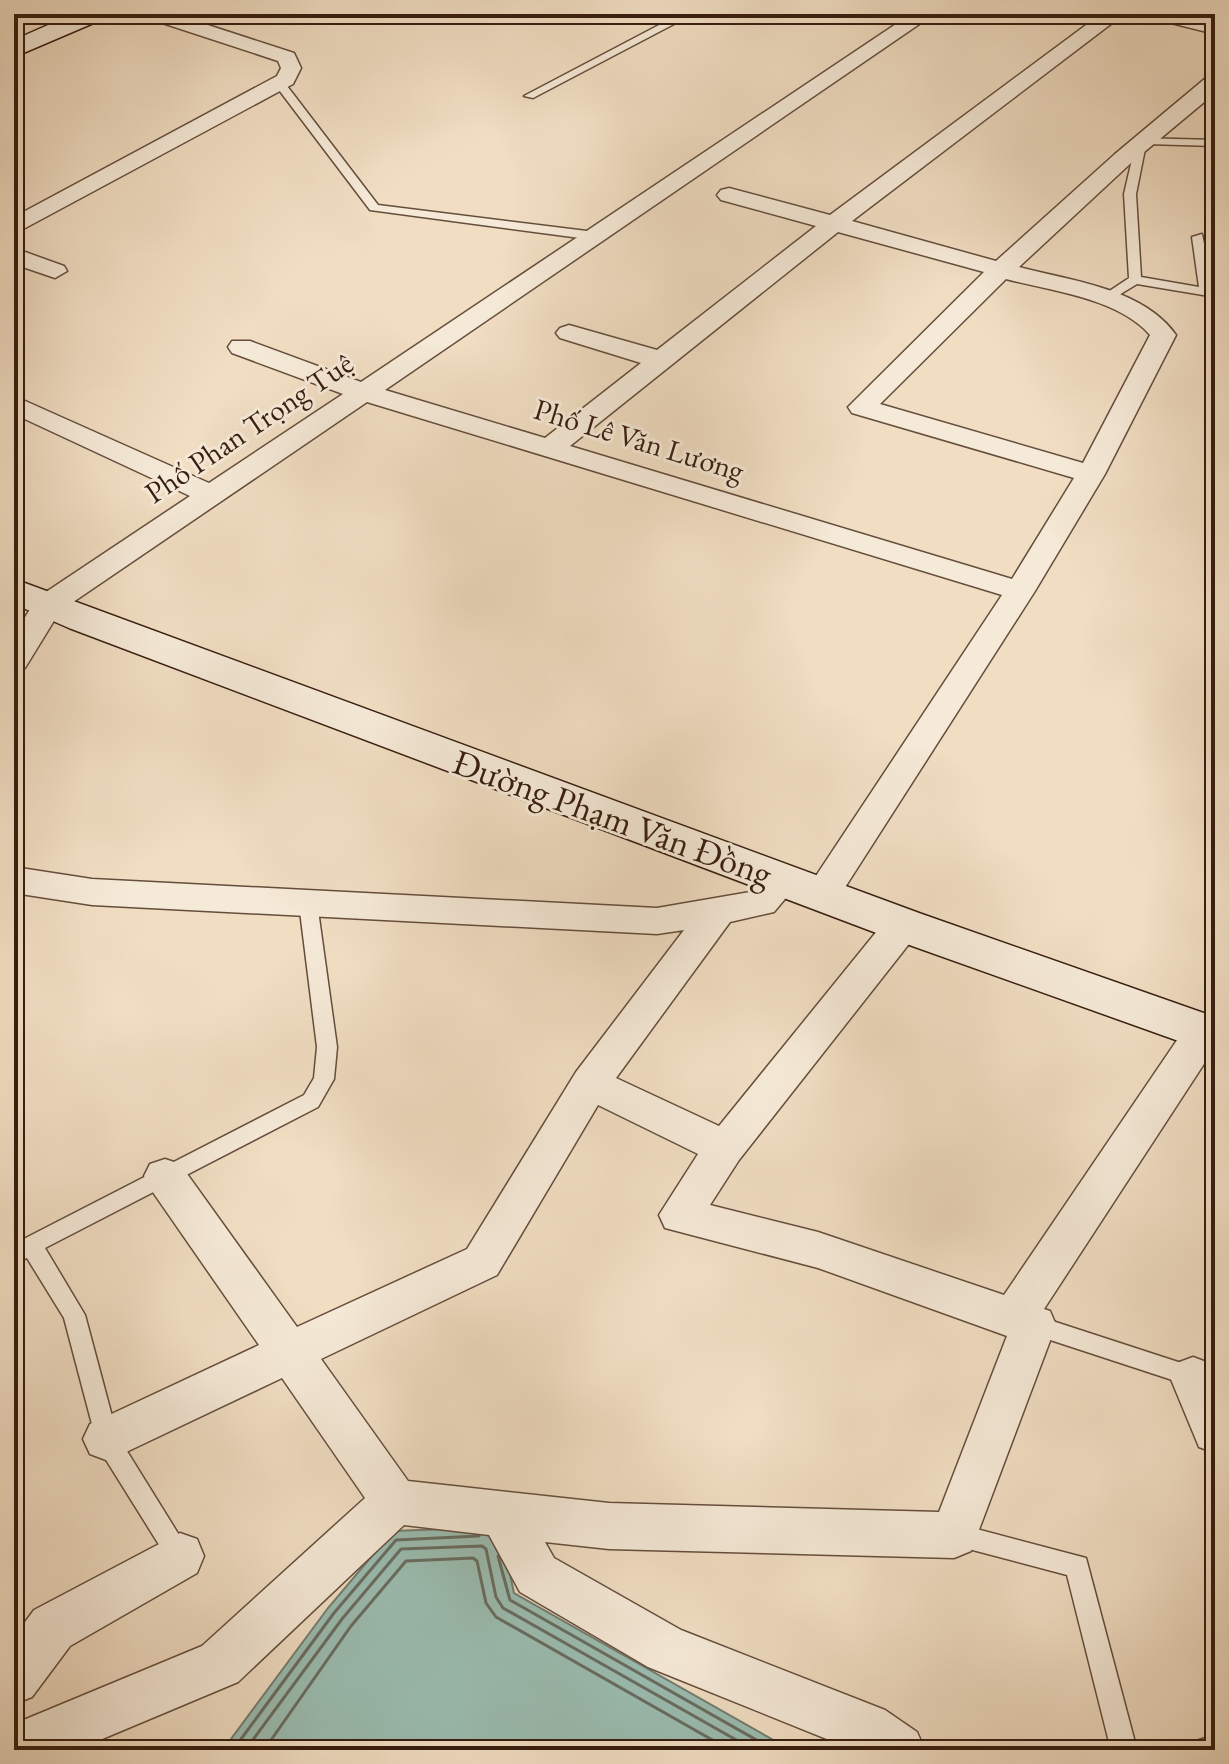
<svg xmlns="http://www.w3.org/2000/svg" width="1229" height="1764" font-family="'EB Garamond',serif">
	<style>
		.water { fill: #9abcb0; stroke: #727c70; stroke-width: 2 }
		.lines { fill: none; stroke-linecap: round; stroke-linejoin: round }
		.shore { stroke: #686c60; stroke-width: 3 }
		.lane-casing { stroke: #654d3c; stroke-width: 3 }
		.street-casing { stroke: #654d3c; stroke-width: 3 }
		.secondary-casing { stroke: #371d0f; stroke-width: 3 }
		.lane { fill: #f5e9d7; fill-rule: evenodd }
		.street { fill: #f5e9d7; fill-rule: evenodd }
		.secondary { fill: #f5e9d7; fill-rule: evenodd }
		.labels { text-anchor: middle; stroke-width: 6; stroke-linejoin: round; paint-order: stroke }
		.far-street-label { font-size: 30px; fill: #371d0f; stroke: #f5e9d7 }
		.street-label { font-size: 36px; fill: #371d0f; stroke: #f5e9d7 }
	</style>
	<rect width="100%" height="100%" fill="#f0ddc2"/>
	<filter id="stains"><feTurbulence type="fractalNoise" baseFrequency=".0025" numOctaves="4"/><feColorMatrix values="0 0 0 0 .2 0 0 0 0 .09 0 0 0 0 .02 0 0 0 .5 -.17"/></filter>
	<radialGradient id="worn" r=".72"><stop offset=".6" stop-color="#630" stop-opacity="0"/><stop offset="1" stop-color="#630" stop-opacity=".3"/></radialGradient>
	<polygon class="water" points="500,1527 514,1593 791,1750 234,1750 231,1739 328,1608 393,1531"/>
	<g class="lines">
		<g class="shore">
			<polyline points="498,1556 510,1600 774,1750"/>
			<polyline points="242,1750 241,1739 334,1613 396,1540 479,1536"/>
			<polyline points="252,1750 252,1741 342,1619 401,1549 482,1546 486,1549 496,1597 503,1608 754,1750"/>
			<polyline points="264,1750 351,1626 406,1561 473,1558 477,1561 486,1603 496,1617 730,1750"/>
		</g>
		<g class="lane-casing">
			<g id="lane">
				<polygon points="680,14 693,14 533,98 524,96"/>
				<polygon points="276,82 284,82 378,205 595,232 601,236 595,240 370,210 276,86"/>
				<polygon points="1137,138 1215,140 1215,146 1146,144 1136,194 1141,277 1199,287 1192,237 1202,234 1215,297 1137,284 1109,301 1099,298 1129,278 1124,194"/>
				<polygon points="308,896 317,903 337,1047 334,1079 318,1107 45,1248 85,1315 117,1435 192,1556 189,1564 180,1568 171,1564 98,1447 64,1318 27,1258 14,1263 14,1244 304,1095 314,1078 317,1047 299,903"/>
				<polygon points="1034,1315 1215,1374 1215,1394 1026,1332 1023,1325 1026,1318"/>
				<polygon points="954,1523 1086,1558 1137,1750 1111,1750 1067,1575 946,1543 942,1535 946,1527"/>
				<polygon points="1215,1735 1215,1750 1192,1750 1196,1741"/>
			</g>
		</g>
		<g class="street-casing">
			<g id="street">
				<polygon points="144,14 174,14 294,53 301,68 293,84 14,234 14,217 277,76 281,68 278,61 147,18"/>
				<path d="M 911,14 L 934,14 L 385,390 L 545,438 L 641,363 L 560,338 L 556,333 L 560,328 L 569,325 L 657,350 L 816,226 L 721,200 L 717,195 L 721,190 L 729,188 L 830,215 L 1101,14 L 1124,14 L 852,221 L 996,261 L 1115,154 L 1207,77 L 1215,76 L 1215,93 L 1131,163 L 1019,267 C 1071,281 1143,288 1176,335 L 1105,474 L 1035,591 L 835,903 L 822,907 L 809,903 L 804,894 L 1002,595 L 367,402 L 60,611 L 25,668 L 14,671 L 14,635 L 37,598 L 190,496 L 14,414 L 14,396 L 209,483 L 343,394 L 232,353 L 228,347 L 232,341 L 250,341 L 361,382 ZM 838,232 L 984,272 L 848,407 L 852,413 L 1074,478 L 1012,579 L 570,446 ZM 1006,279 C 1051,291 1118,298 1150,335 L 1083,463 L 880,404 Z"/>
				<polygon points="1148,14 1183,14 1215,22 1215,34 1151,18"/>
				<polygon points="14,248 64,266 67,271 55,278 14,264"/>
				<path d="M 14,867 L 92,879 L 657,908 L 750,892 L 770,871 L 783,867 L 796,871 L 801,880 L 774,912 L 730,922 L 616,1078 L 719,1126 L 890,915 L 903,911 L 916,915 L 921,925 L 916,935 L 739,1160 L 710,1205 L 818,1232 L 1004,1295 L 1190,1021 L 1204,1017 L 1215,1021 L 1215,1047 L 1044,1309 L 1050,1311 L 1056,1325 L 971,1551 L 954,1558 L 609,1549 L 545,1542 L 554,1558 L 681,1630 L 885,1710 L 917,1732 L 925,1750 L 854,1750 L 648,1667 L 520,1592 L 489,1535 L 404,1525 L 238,1682 L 76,1750 L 14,1750 L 14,1724 L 202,1646 L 365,1498 L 282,1378 L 122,1454 L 106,1460 L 90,1454 L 83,1439 L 90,1424 L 259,1345 L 150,1188 L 144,1176 L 150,1164 L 165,1159 L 180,1164 L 297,1327 L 467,1249 L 576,1072 L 684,930 L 657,934 L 92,905 L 14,893 ZM 598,1105 L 698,1154 L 659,1215 L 665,1228 L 818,1268 L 1007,1336 L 939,1512 L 609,1503 L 408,1481 L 321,1359 L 497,1275 Z"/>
				<polygon points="1193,1357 1209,1363 1215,1376 1215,1453 1199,1447 1170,1377 1177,1363"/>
				<polygon points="180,1533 197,1539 204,1556 197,1573 70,1646 32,1697 14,1704 14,1637 34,1610"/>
			</g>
		</g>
		<g class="secondary-casing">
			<g id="secondary">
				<polygon points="73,14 106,14 103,19 14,57 14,40"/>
				<polygon points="14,579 919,913 1215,1017 1215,1054 887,937 69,628 14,604"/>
			</g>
		</g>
		<use href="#lane" class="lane"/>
		<use href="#street" class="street"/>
		<use href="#secondary" class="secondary"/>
	</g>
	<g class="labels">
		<g class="far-street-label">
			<text transform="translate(249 428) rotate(-34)" y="10">Phố Phan Trọng Tuệ</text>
			<text transform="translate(639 440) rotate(17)" y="10">Phố Lê Văn Lương</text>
		</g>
		<g class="street-label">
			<text transform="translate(613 817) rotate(20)" y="13">Đường Phạm Văn Đồng</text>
		</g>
	</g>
	<rect width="1229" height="1764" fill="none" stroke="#f0ddc2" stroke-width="48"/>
	<rect x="16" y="16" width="1197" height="1732" fill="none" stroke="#371d0f" stroke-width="4"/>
	<rect x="24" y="24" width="1181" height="1716" fill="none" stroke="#371d0f" stroke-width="2"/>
	<rect width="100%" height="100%" filter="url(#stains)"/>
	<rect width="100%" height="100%" fill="url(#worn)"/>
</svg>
